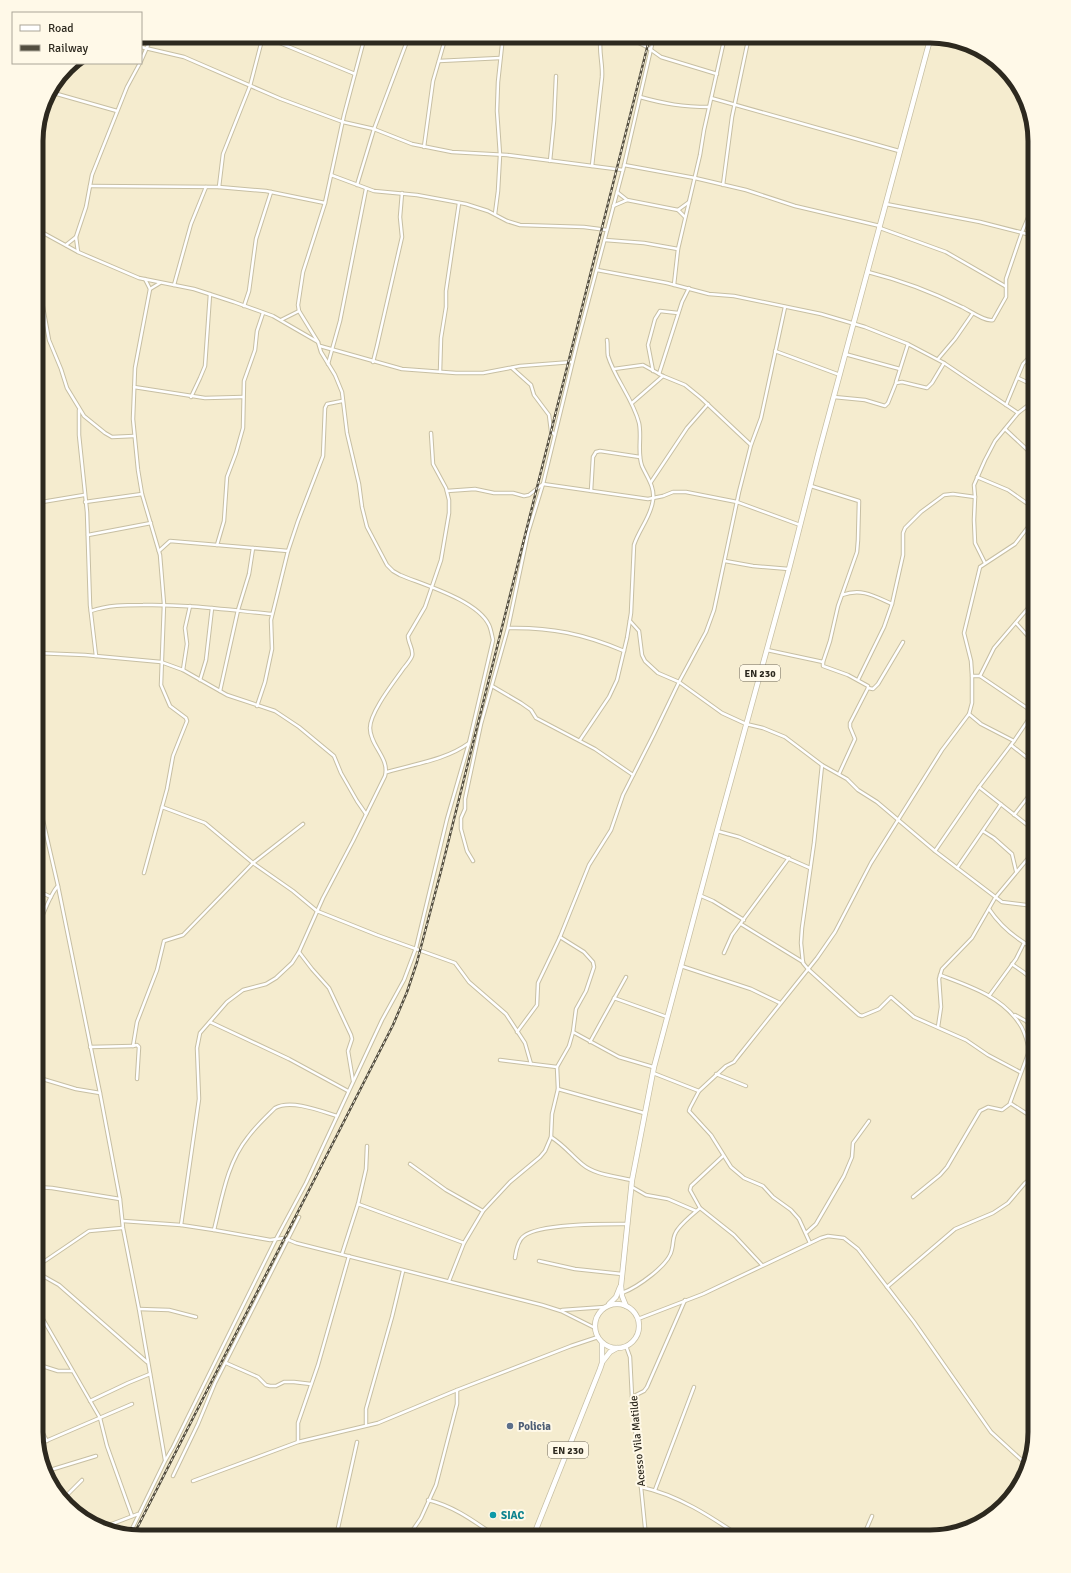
<svg xmlns="http://www.w3.org/2000/svg" width="1071" height="1573" font-family="Signika,sans-serif">
	<style>
		.lines { fill: none; stroke-linecap: round; stroke-linejoin: round }
		.minor-casing { stroke: #c7bfa3; stroke-width: 4.5 }
		.primary-casing { stroke: #c7bfa3; stroke-width: 6 }
		.minor { stroke: #fff; stroke-width: 2.5 }
		.primary { stroke: #fff; stroke-width: 4.5 }
		.rail-casing { stroke: #534e40; stroke-width: 2.5 }
		.rail { stroke: #fff9e8; stroke-width: 1; stroke-dasharray: 3; stroke-linecap: butt }
		.service-dot { fill: #5c6f8a; stroke: #fff9e8; stroke-width: 1.5 }
		.culture-dot { fill: #0f9aa8; stroke: #fff9e8; stroke-width: 1.5 }
		.labels { text-anchor: middle; stroke-width: 4; stroke-linejoin: round; paint-order: stroke }
		.shield { fill: #fff9e8; stroke: #6c675b; stroke-width: 1 }
		.shield-label { font-size: 10px; font-weight: bold; fill: #2d291f }
		.service-label { font-size: 11px; font-weight: bold; fill: #4e5e75; stroke: #fff9e8; text-anchor: start }
		.street-label { font-size: 11px; fill: #2d291f; stroke: #fff9e8 }
		.culture-label { font-size: 11px; font-weight: bold; fill: #0d838f; stroke: #fff9e8; text-anchor: start }
		.rim { fill: none; stroke: #2d291f; stroke-width: 5 }
	</style>
	<rect width="100%" height="100%" fill="#f5eccf"/>
	<g class="lines">
		<g class="minor-casing">
			<g id="minor">
				<polyline points="263,36 355,74"/>
				<polyline points="625,36 647,47 661,57 717,74"/>
				<polyline points="141,47 184,57 281,99 343,122 374,129 412,144 452,152 507,155 623,170"/>
				<polyline points="141,61 152,36"/>
				<polyline points="439,61 500,58"/>
				<polyline points="50,92 117,111"/>
				<path d="M 640,97 C 665,104 683,107 709,107"/>
				<polyline points="711,98 899,151"/>
				<polyline points="424,147 433,81 446,36"/>
				<polyline points="550,161 554,121 556,76"/>
				<polyline points="624,165 695,178 746,190 795,206 880,226"/>
				<path d="M 592,166 L 602,77 C 603,63 598,50 601,36"/>
				<polyline points="331,175 374,191 417,195 466,204 488,211 507,221 520,225 584,227 607,230"/>
				<polyline points="357,185 374,129 409,36"/>
				<polyline points="723,185 732,117 749,36"/>
				<polyline points="90,186 219,187 266,191 325,203"/>
				<polyline points="219,187 223,154 250,86 263,36"/>
				<polyline points="617,192 627,200 678,210 685,217"/>
				<polyline points="886,204 980,222 1035,236"/>
				<polyline points="613,206 627,200"/>
				<polyline points="678,210 689,202"/>
				<polyline points="495,214 498,191 500,155 497,111 498,82 503,36"/>
				<polyline points="880,228 946,252 1005,286"/>
				<polyline points="36,229 78,252 139,278 194,289 234,302 273,316 318,342"/>
				<polyline points="605,240 644,243 678,249"/>
				<polyline points="66,245 76,237"/>
				<polyline points="78,252 76,237 86,207 92,175 127,87 140,63"/>
				<polyline points="36,269 49,340 61,369 67,388 84,416 105,433 112,437 134,436"/>
				<polyline points="597,270 667,283 709,294 734,296 821,314 865,327 908,344 944,363 1018,413"/>
				<path d="M 868,272 C 900,280 932,292 962,307 C 969,310 985,322 993,320 L 1006,297 L 1006,279 L 1022,232 L 1035,201"/>
				<polyline points="174,285 191,224 206,187"/>
				<polyline points="674,285 678,249 700,155 704,130 725,36"/>
				<polyline points="150,289 160,283"/>
				<polyline points="244,306 249,291 256,239 271,192"/>
				<polyline points="281,320 299,311"/>
				<polyline points="320,346 402,369 456,373 483,373 520,366 572,362"/>
				<polyline points="775,351 840,375"/>
				<polyline points="845,354 900,369"/>
				<polyline points="938,359 955,339 973,313"/>
				<polyline points="373,362 377,346 402,237 400,217 402,193"/>
				<polyline points="328,364 340,321 366,189"/>
				<polyline points="512,368 531,385 534,395 549,415 551,431 555,435"/>
				<polyline points="614,369 643,365 663,376 685,385 701,398 751,445"/>
				<polyline points="653,371 648,345 655,319 660,311 678,313"/>
				<polyline points="440,372 441,338 446,307 446,291 459,203"/>
				<polyline points="659,374 682,302 689,288"/>
				<polyline points="1018,378 1035,386"/>
				<polyline points="896,382 908,344"/>
				<polyline points="134,387 205,398 243,397"/>
				<polyline points="191,397 200,378 205,366 210,294"/>
				<polyline points="834,397 865,400 885,406 888,403 896,383 902,382 927,388 932,383 944,363"/>
				<polyline points="632,403 663,376"/>
				<polyline points="1006,405 1023,364 1035,351"/>
				<polyline points="79,410 79,435 87,512 90,605 96,656"/>
				<polyline points="1005,429 1035,457"/>
				<polyline points="977,477 1008,490 1035,509"/>
				<polyline points="651,482 687,428 708,404"/>
				<polyline points="447,491 475,489 494,493 513,493 524,496 529,495 543,484 648,499 663,496 673,492 686,492 737,502 800,525"/>
				<polyline points="591,491 593,457 596,452 600,451 640,457"/>
				<polyline points="85,502 142,494"/>
				<polyline points="36,503 84,495"/>
				<polyline points="88,535 151,523"/>
				<polyline points="217,545 224,521 227,477 236,453 243,428 244,381 255,350 257,331 263,313"/>
				<polyline points="159,551 170,541 288,551"/>
				<polyline points="725,561 753,566 789,569"/>
				<polyline points="985,563 975,543 974,520 975,497 974,485 985,460 995,441 1018,413 1035,400"/>
				<path d="M 842,595 C 862,588 874,596 892,604"/>
				<path d="M 36,606 C 40,592 38,576 36,562"/>
				<path d="M 91,611 C 108,605 125,605 143,605 C 186,604 229,610 272,614"/>
				<polyline points="630,621 639,631 642,655 645,661 658,673 679,682 722,713 746,724 763,728 785,737 822,765 847,779 858,790 877,802 935,851 1002,902 1035,906"/>
				<polyline points="1016,623 1035,644"/>
				<path d="M 508,628 C 551,627 584,634 624,651"/>
				<polyline points="767,650 823,662 830,641 838,606 857,552 858,540 859,501 811,486"/>
				<polyline points="36,653 85,655 161,662 183,670 227,695 275,711 299,727 334,756 341,773 357,801 366,814"/>
				<polyline points="823,662 823,666 848,675 868,686 868,688 850,723 850,727 855,739 839,774"/>
				<polyline points="183,670 187,644 185,628 190,606"/>
				<polyline points="972,676 980,676 1033,712"/>
				<polyline points="980,676 994,648 1035,600"/>
				<polyline points="200,680 206,660 212,608"/>
				<polyline points="858,680 884,627 892,604 903,555 903,533 905,528 921,512 944,495 953,494 975,497"/>
				<polyline points="492,686 521,703 531,710 536,718 595,749 633,775"/>
				<polyline points="868,688 873,689 878,684 903,642"/>
				<polyline points="220,691 238,610 249,574 253,548"/>
				<polyline points="257,706 265,682 272,649 271,620 288,551 298,521 323,456 325,408 327,404 342,401"/>
				<polyline points="969,714 981,724 1014,741"/>
				<path d="M 580,740 L 609,697 L 617,680 L 627,638 L 631,613 L 634,545 C 639,529 651,517 653,500 C 655,487 647,477 642,466 C 637,452 642,437 639,423 C 633,399 615,379 608,356 C 607,351 608,345 607,340"/>
				<polyline points="1011,745 1035,764"/>
				<polyline points="822,765 814,843 802,928 801,943 803,963 808,969 859,1015 862,1016 879,1009 891,997 914,1017 966,1040 988,1055 1020,1072"/>
				<path d="M 387,772 C 414,764 446,760 469,743"/>
				<polyline points="979,787 1035,831"/>
				<polyline points="36,790 58,886 100,1093 120,1199 123,1228 139,1309 165,1460"/>
				<polyline points="162,807 205,823 253,863 293,891 317,911 377,935 455,963 469,982 506,1014 525,1043 531,1064"/>
				<polyline points="1014,815 1035,788"/>
				<polyline points="717,831 739,837 810,868"/>
				<polyline points="983,831 994,838 1012,854 1016,871"/>
				<polyline points="935,851 979,787 1014,741 1035,710"/>
				<polyline points="473,861 467,851 461,829 461,818 465,809 465,799 481,724 508,628 528,533 543,484 577,344 623,170 654,36"/>
				<polyline points="957,868 1001,804"/>
				<polyline points="144,873 167,789 173,756 187,721 186,718 170,706 161,685 164,604 160,555 142,494 138,470 133,419 135,368 150,289 145,279"/>
				<polyline points="36,890 51,897"/>
				<polyline points="699,895 713,901 744,920"/>
				<path d="M 989,909 C 1001,927 1016,939 1035,949"/>
				<polyline points="741,924 803,962"/>
				<path d="M 36,930 C 42,919 50,893 58,886"/>
				<polyline points="299,952 312,969 329,988 351,1035 352,1039 348,1051 353,1081"/>
				<polyline points="724,953 732,935 789,858"/>
				<path d="M 1012,964 C 1018,969 1025,972 1030,978 C 1039,989 1032,1010 1027,1022"/>
				<polyline points="681,966 751,989 780,1003"/>
				<path d="M 940,975 C 969,986 1001,996 1019,1023 C 1025,1031 1027,1041 1029,1049"/>
				<polyline points="989,996 1016,959 1024,943"/>
				<polyline points="614,998 667,1017"/>
				<polyline points="1015,1015 1035,1026"/>
				<polyline points="210,1022 289,1059 348,1091"/>
				<polyline points="938,1027 941,1007 939,979 942,969 972,938 995,898 1035,850"/>
				<polyline points="517,1032 537,1005 538,983 560,937 589,865 611,830 623,795 654,734 679,682 706,632 714,610 739,492 751,445 761,418 785,307"/>
				<polyline points="573,1032 619,1057 653,1067"/>
				<polyline points="590,1042 626,977"/>
				<polyline points="90,1047 133,1046"/>
				<polyline points="500,1060 557,1067"/>
				<polyline points="653,1073 699,1091 726,1066 734,1062 737,1058 817,958 835,932 871,863 942,750 969,714 972,703 972,676 971,661 964,633 980,567 1015,544 1035,518"/>
				<polyline points="716,1074 746,1086"/>
				<polyline points="36,1077 76,1089 100,1093"/>
				<polyline points="137,1079 139,1047 137,1045 133,1046 137,1022 157,970 164,941 183,935 253,863 303,824"/>
				<polyline points="558,1089 644,1113"/>
				<polyline points="699,1091 690,1108 689,1111 711,1135 731,1167 744,1178 763,1186 773,1197 791,1210 799,1219 810,1243"/>
				<polyline points="1035,1119 1010,1103 1035,1035"/>
				<path d="M 551,1137 C 565,1146 570,1154 582,1164 C 595,1175 614,1176 631,1180"/>
				<polyline points="410,1164 446,1190 483,1211"/>
				<polyline points="36,1187 52,1188 120,1199"/>
				<polyline points="632,1187 646,1195 668,1199 696,1211"/>
				<polyline points="913,1197 940,1175 947,1167 980,1111 988,1107 1002,1110 1010,1104"/>
				<polyline points="358,1204 464,1243"/>
				<polyline points="700,1208 734,1235 762,1265"/>
				<polyline points="123,1221 181,1225 214,1230 270,1240 284,1238 296,1243 542,1305 561,1311 595,1328"/>
				<path d="M 181,1225 L 199,1099 L 197,1048 L 200,1033 L 227,1002 L 243,990 L 266,984 L 276,978 L 292,963 L 299,952 L 323,898 L 353,841 L 385,776 C 390,758 370,746 370,728 C 370,712 394,682 403,669 C 406,665 410,661 412,656 C 414,650 408,643 408,636 L 425,607 L 441,560 L 449,513 L 449,500 L 446,488 L 433,464 L 431,433"/>
				<path d="M 214,1230 C 222,1198 227,1163 248,1137 C 256,1126 266,1117 275,1108 C 291,1099 321,1111 337,1116"/>
				<polyline points="806,1233 816,1224 844,1176 852,1157 853,1143 869,1121"/>
				<polyline points="342,1254 358,1204 366,1169 367,1146"/>
				<path d="M 515,1258 C 516,1251 518,1240 524,1236 C 540,1223 606,1224 628,1224"/>
				<polyline points="539,1261 575,1269 622,1274"/>
				<polyline points="36,1267 89,1231 122,1228"/>
				<polyline points="36,1272 59,1285 147,1362"/>
				<polyline points="449,1281 464,1243 483,1211 510,1182 540,1157 545,1151 551,1137 552,1114 558,1089 557,1067 569,1046 573,1032 576,1009 586,991 594,967 593,962 584,952 560,937"/>
				<polyline points="887,1287 955,1229 993,1213 1008,1203 1025,1183 1029,1180 1035,1179"/>
				<path d="M 622,1293 C 636,1288 670,1265 672,1249 C 674,1241 672,1236 678,1229 C 684,1221 693,1214 700,1208 L 690,1190 L 691,1186 L 723,1156"/>
				<polyline points="36,1307 100,1418 107,1446 132,1516"/>
				<polyline points="139,1309 169,1310 196,1317"/>
				<polyline points="562,1310 605,1307"/>
				<polyline points="638,1319 703,1294 821,1238 828,1236 844,1238 858,1249 914,1322 991,1432 1026,1464"/>
				<polyline points="626,1346 630,1357 632,1397 646,1537"/>
				<polyline points="226,1363 258,1377 266,1385 270,1386 276,1386 284,1382 294,1382 311,1384"/>
				<polyline points="36,1364 58,1371 72,1371"/>
				<polyline points="632,1397 644,1391 647,1387 685,1300"/>
				<polyline points="90,1401 128,1383 150,1374"/>
				<polyline points="36,1421 47,1441"/>
				<polyline points="366,1424 366,1409 392,1317 403,1271"/>
				<polyline points="298,1442 298,1423 318,1365 349,1256"/>
				<polyline points="39,1444 132,1404"/>
				<polyline points="47,1471 96,1456"/>
				<polyline points="173,1476 198,1424 215,1383 299,1217"/>
				<polyline points="193,1481 298,1442 378,1423 457,1390 571,1346 598,1337"/>
				<path d="M 641,1487 C 678,1495 710,1516 741,1537"/>
				<polyline points="655,1490 694,1387"/>
				<polyline points="64,1498 82,1480"/>
				<path d="M 428,1500 C 454,1506 475,1522 497,1537"/>
				<polyline points="104,1527 138,1514"/>
				<path d="M 129,1535 L 165,1461 L 173,1447 L 276,1239 L 306,1183 L 382,1020 L 404,980 L 416,948 L 447,819 L 469,743 L 493,640 C 492,636 491,629 489,625 C 477,600 424,585 400,575 L 393,571 L 387,565 L 367,527 L 362,507 L 359,484 L 347,433 L 342,392 L 335,375 L 321,352 L 318,342 L 299,311 L 298,305 L 303,272 L 325,203 L 344,115 L 365,36"/>
				<polyline points="336,1537 357,1442"/>
				<polyline points="408,1537 421,1518 436,1485 457,1404 457,1390"/>
				<polyline points="863,1537 872,1516"/>
			</g>
		</g>
		<g class="primary-casing">
			<g id="primary">
				<polyline points="609,1304 616,1297 620,1287"/>
				<circle cx="617" cy="1326" r="22"/>
				<polyline points="626,1306 622,1296 621,1286 632,1180 654,1067 717,831 789,569 818,455 931,36"/>
				<polyline points="603,1361 610,1352 617,1348"/>
				<polyline points="533,1537 600,1369 602,1363 602,1343"/>
			</g>
		</g>
		<use href="#minor" class="minor"/>
		<use href="#primary" class="primary"/>
		<g class="rail-casing">
			<polyline id="rail" points="133,1536 393,1025 407,992 417,962 441,871 650,36"/>
		</g>
		<use href="#rail" class="rail"/>
	</g>
	<circle class="service-dot" cx="510" cy="1426" r="4"/>
	<circle class="culture-dot" cx="493" cy="1515" r="4"/>
	<g class="labels">
		<g class="shield">
			<rect x="740" y="665" width="40" height="16" rx="3"/>
			<rect x="548" y="1442" width="40" height="16" rx="3"/>
		</g>
		<g class="shield-label">
			<text x="760" y="677">EN 230</text>
			<text x="568" y="1454">EN 230</text>
		</g>
		<g class="service-label">
			<text x="518" y="1430">Policia</text>
		</g>
		<g class="street-label">
			<text transform="translate(637 1441) rotate(-95)" y="4">Acesso Vila Matilde</text>
		</g>
		<g class="culture-label">
			<text x="501" y="1519">SIAC</text>
		</g>
	</g>
	<path d="M0 0H1071V1573H0ZM141 43H930A98 98 0 0 1 1028 141V1432A98 98 0 0 1 930 1530H141A98 98 0 0 1 43 1432V141A98 98 0 0 1 141 43Z" fill="#fff9e8" fill-rule="evenodd"/>
	<path class="rim" d="M141 43H930A98 98 0 0 1 1028 141V1432A98 98 0 0 1 930 1530H141A98 98 0 0 1 43 1432V141A98 98 0 0 1 141 43Z"/>
	<rect x="12" y="12" width="130" height="52" fill="#fff9e8" stroke="#aba698"/>
	<rect x="20" y="25" width="20" height="6" fill="#ffffff" stroke="#aba698"/>
	<text x="48" y="32" font-size="12" fill="#2d291f">Road</text>
	<rect x="20" y="45" width="20" height="6" fill="#534e40" stroke="#aba698"/>
	<text x="48" y="52" font-size="12" fill="#2d291f">Railway</text>
</svg>
